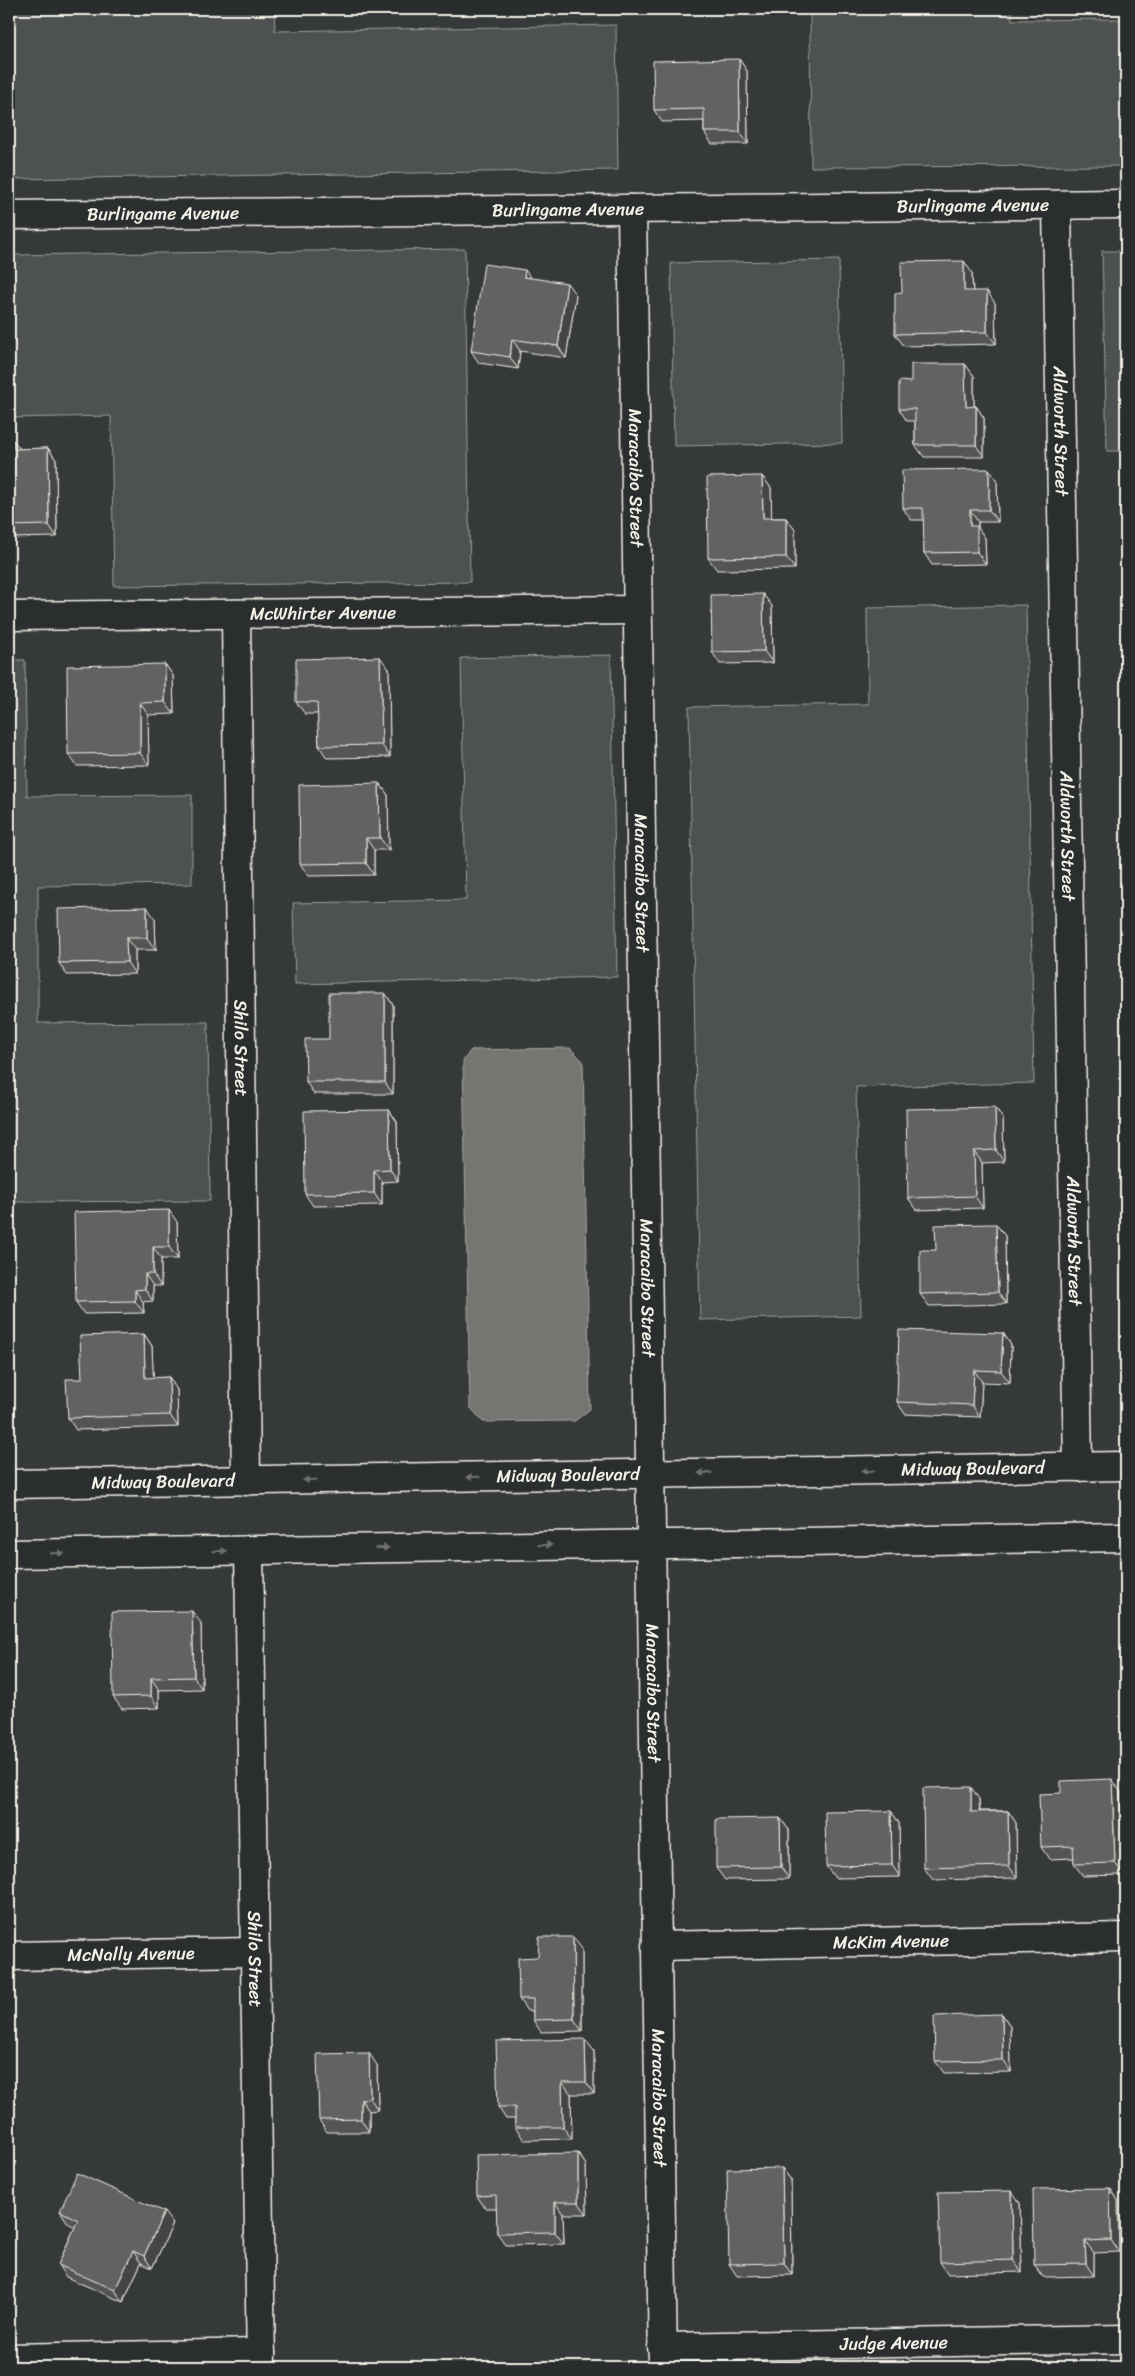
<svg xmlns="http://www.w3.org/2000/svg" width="1135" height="2376" font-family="Sriracha,sans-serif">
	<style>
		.green { fill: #4e514f; stroke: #a1a19c }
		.water { fill: #757572; stroke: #a8a7a1 }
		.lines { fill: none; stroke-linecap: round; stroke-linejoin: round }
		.minor-casing { stroke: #f4f1e8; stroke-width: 31 }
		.minor { stroke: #2a2d2e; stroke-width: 28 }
		.wall { fill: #535554; stroke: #f4f1e8 }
		.shaded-wall { fill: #444545; stroke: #f4f1e8 }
		.building { fill: #616362; stroke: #f4f1e8 }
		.oneway { fill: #71726f }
		.labels { text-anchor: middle; stroke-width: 4.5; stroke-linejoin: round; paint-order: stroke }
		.street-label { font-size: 18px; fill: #f4f1e8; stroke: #2a2d2e }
	</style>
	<rect width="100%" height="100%" fill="#363939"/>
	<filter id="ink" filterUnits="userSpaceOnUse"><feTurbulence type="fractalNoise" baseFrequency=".02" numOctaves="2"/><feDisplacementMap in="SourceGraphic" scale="10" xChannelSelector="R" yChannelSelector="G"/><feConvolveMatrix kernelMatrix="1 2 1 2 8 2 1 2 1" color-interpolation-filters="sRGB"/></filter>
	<g filter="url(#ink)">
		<g class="green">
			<polygon points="9,9 274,9 275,31 616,25 618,170 9,179"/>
			<polygon points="810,9 1012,9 1012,20 1126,19 1126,166 811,167"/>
			<polygon points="465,249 470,582 114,586 111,416 9,418 9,255"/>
			<polygon points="1102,251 1126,251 1126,451 1107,451"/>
			<polygon points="839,260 842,443 674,446 671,263"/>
			<polygon points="1026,605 1034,1083 856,1087 861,1316 700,1320 689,707 868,704 867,608"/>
			<polygon points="611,655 617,977 295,984 293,903 466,900 461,658"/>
			<polygon points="9,660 25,660 27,796 192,795 192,884 38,886 38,1023 208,1022 210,1201 9,1202"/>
		</g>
		<polygon class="water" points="570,1048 583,1061 590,1409 575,1421 483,1422 470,1407 463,1061 471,1050"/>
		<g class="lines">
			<g class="minor-casing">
				<g id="minor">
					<path id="s1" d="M 1057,205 L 1078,1467"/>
					<path id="s2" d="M 632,209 L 663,2367"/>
					<path id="s3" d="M 9,215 L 1126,204"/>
					<path id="s4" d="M 236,614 L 246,1481"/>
					<path id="s5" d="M 9,616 L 637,610"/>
					<path id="s6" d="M 9,1484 L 1126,1466"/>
					<path id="s7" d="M 249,1550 L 261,2367"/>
					<polyline points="9,1554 1126,1537"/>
					<path id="s8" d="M 656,1946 L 1126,1937"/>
					<path id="s9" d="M 9,1956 L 255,1952"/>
					<path id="s10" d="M 662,2347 L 1126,2339"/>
					<polyline points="9,2358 261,2353"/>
				</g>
			</g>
			<use href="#minor" class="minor"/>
		</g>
		<g class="wall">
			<polygon points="739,59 747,71 748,144 712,144 704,132 704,121 662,122 654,110"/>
			<polygon points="972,273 973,291 995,303 996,344 904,346 895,334 902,292"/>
			<polygon points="531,278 576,295 566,358 520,351 518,369 479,363 471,351"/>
			<polygon points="965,364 974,376 974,406 976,406 984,418 984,457 924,457 915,445 915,421 907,421 899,409 911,382"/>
			<polygon points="9,440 13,440 20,449 48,448 56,460 57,537 9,538"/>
			<polygon points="989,469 997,481 998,522 978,522 978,528 985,538 986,564 932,565 924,553 924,520 911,520 903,508"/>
			<polygon points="762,476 771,488 771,518 786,518 795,530 795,569 717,570 708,558"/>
			<polygon points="772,606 773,663 720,664 712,652"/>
			<polygon points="165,664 173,676 174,714 148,715 149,765 77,766 68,754"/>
			<polygon points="389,669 390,757 327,758 319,746 318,714 305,714 296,702"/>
			<polygon points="379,783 388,795 389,850 374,850 374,875 309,876 300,864"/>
			<polygon points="155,919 156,950 135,950 135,974 67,975 59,963"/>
			<polygon points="385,993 393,1005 393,1094 314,1094 306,1082"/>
			<polygon points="995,1107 1003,1119 1004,1162 982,1163 983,1208 917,1210 908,1198"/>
			<polygon points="389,1110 397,1122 398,1181 382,1182 382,1205 313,1206 305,1194"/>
			<polygon points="177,1222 178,1259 161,1259 161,1286 153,1286 153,1301 143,1302 144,1313 84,1314 76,1302"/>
			<polygon points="996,1224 1005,1236 1006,1304 929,1306 920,1294 936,1250"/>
			<polygon points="1003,1333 1011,1345 1010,1383 982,1382 980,1417 905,1414 897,1402"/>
			<polygon points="144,1334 152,1346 153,1378 169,1377 177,1390 178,1427 76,1430 68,1418 82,1379"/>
			<polygon points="201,1623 202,1689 159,1690 159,1708 122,1709 113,1697"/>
			<polygon points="1120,1791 1124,1875 1083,1876 1074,1864 1074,1858 1049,1859 1041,1847"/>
			<polygon points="979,1799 980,1811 1008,1811 1016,1823 1017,1878 933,1880 924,1868"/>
			<polygon points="891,1811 899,1823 900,1877 835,1878 826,1866"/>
			<polygon points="780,1818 789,1830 789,1879 725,1880 716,1868"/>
			<polygon points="582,1949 582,2031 541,2032 533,2020 533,2011 527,2011 519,1999 538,1957"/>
			<polygon points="1002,2014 1010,2026 1011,2072 944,2073 935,2061"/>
			<polygon points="594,2051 594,2094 571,2094 572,2139 524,2140 515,2127 515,2119 506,2119 498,2107"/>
			<polygon points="377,2065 378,2110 369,2111 369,2132 327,2132 319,2120"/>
			<polygon points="578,2153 586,2165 587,2214 563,2214 564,2244 506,2245 497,2233 497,2208 485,2208 477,2196"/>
			<polygon points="782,2168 791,2180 792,2275 737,2276 729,2264"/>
			<polygon points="1110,2188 1118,2200 1119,2252 1094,2253 1094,2276 1043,2277 1034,2265"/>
			<polygon points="1020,2203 1022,2272 948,2274 940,2262"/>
			<polygon points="60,2211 173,2224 152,2268 141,2263 123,2302 66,2277 58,2265 75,2227 68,2223"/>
		</g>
		<g class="shaded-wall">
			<polygon points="739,59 747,71 748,144 740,132"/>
			<polygon points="964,261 972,273 973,303 964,291"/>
			<polygon points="525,270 534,282 524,277"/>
			<polygon points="567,283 576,295 566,358 558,346"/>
			<polygon points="987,291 995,303 996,344 987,332"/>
			<polygon points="512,339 520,351 518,369 510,357"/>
			<polygon points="965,364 974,376 974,419 966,407"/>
			<polygon points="976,406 984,418 984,457 976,445"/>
			<polygon points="13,440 22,452 14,449"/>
			<polygon points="48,448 56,460 57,537 49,525"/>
			<polygon points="989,469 997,481 998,522 989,510"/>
			<polygon points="762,476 771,488 772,530 763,518"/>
			<polygon points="970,510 978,522 978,528 985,538 986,564 977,552 970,526"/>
			<polygon points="786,518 795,530 795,569 786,557"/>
			<polygon points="763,594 772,606 773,663 764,651"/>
			<polygon points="380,657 389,669 390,757 382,745"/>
			<polygon points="165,664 173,676 174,714 165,702"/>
			<polygon points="140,703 148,715 149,765 140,753"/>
			<polygon points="379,783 388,795 389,850 380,838"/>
			<polygon points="366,838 374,850 374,875 366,863"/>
			<polygon points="147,907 155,919 156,950 147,938"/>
			<polygon points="126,938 135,950 135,974 127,962"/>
			<polygon points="385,993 393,1005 393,1094 385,1082"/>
			<polygon points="995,1107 1003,1119 1004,1162 996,1150"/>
			<polygon points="389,1110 397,1122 398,1181 390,1169"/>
			<polygon points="974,1151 982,1163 983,1208 975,1196"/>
			<polygon points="374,1170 382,1182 382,1205 374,1193"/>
			<polygon points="169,1210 177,1222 178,1259 169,1247"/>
			<polygon points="996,1224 1005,1236 1006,1304 998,1292"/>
			<polygon points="153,1247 161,1259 161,1286 153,1274"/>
			<polygon points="145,1274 153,1286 153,1301 145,1289"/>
			<polygon points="135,1290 143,1302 144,1313 135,1301"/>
			<polygon points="1003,1333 1011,1345 1010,1383 1001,1371"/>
			<polygon points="144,1334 152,1346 154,1390 145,1378"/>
			<polygon points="974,1370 982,1382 980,1417 972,1405"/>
			<polygon points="169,1377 177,1390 178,1427 170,1415"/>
			<polygon points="192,1611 201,1623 202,1689 194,1677"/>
			<polygon points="151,1678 159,1690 159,1708 151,1696"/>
			<polygon points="1112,1779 1120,1791 1124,1875 1115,1863"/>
			<polygon points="971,1787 979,1799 980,1824 971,1812"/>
			<polygon points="891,1811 899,1823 900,1877 892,1865"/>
			<polygon points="1008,1811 1016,1823 1017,1878 1009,1866"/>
			<polygon points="780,1818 789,1830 789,1879 781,1867"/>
			<polygon points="573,1937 582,1949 582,2031 574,2019"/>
			<polygon points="1002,2014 1010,2026 1011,2072 1003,2060"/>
			<polygon points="585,2039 594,2051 594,2094 586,2082"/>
			<polygon points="369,2053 377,2065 378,2110 370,2098"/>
			<polygon points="562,2082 571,2094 572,2139 563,2127"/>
			<polygon points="361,2099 369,2111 369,2132 361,2119"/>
			<polygon points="578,2153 586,2165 587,2214 578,2202"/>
			<polygon points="782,2168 791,2180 792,2275 784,2263"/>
			<polygon points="1110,2188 1118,2200 1119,2252 1111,2240"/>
			<polygon points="1012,2191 1020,2203 1022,2272 1013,2260"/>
			<polygon points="555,2202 563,2214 564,2244 555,2232"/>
			<polygon points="164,2212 173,2224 152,2268 144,2256"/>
			<polygon points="1085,2241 1094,2253 1094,2276 1086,2264"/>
			<polygon points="133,2251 141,2263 123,2302 115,2290"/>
		</g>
		<g class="building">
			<polygon points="739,59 740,132 704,132 704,109 654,110 653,61"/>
			<polygon points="964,261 964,291 987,291 987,332 895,334 895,293 902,292 901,262"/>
			<polygon points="484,264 525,270 524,277 567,283 558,346 512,339 510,357 471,351"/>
			<polygon points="911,364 965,364 966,407 976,406 976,445 915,445 915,409 899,409 899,381 911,382"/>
			<polygon points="9,440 13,440 14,449 48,448 49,525 9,526"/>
			<polygon points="989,469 989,510 970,510 970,526 977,526 977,552 924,553 923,508 903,508 902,470"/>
			<polygon points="762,476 763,518 786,518 786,557 708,558 707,477"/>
			<polygon points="763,594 764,651 712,652 711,595"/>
			<polygon points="380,657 382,745 319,746 317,702 296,702 296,659"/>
			<polygon points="165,664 165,702 140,703 140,753 68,754 67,666"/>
			<polygon points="379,783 380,838 366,838 366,863 300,864 299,785"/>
			<polygon points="147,907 147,938 126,938 127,962 59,963 58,909"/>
			<polygon points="329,993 385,993 385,1082 306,1082 305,1039 329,1039"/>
			<polygon points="995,1107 996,1150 974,1151 975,1196 908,1198 906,1109"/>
			<polygon points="389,1110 390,1169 374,1170 374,1193 305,1194 304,1111"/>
			<polygon points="169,1210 169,1247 153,1247 153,1274 145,1274 145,1289 135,1290 135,1301 76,1302 74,1212"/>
			<polygon points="996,1224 998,1292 920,1294 920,1250 936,1250 935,1225"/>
			<polygon points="899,1330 1003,1333 1001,1371 974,1370 972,1405 897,1402"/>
			<polygon points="144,1334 145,1378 169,1377 170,1415 68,1418 66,1379 82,1379 80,1336"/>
			<polygon points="192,1611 194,1677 151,1678 151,1696 113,1697 112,1612"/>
			<polygon points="1112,1779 1115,1863 1074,1864 1073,1846 1041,1847 1039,1794 1061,1793 1061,1781"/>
			<polygon points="971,1787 971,1812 1008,1811 1009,1866 924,1868 923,1788"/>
			<polygon points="891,1811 892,1865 826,1866 825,1812"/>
			<polygon points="780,1818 781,1867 716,1868 716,1819"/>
			<polygon points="539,1937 573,1937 574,2019 533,2020 533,1999 519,1999 518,1958 538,1957"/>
			<polygon points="1002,2014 1003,2060 935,2061 934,2016"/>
			<polygon points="585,2039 586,2082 562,2082 563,2127 515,2127 515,2107 498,2107 496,2041"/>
			<polygon points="369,2053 370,2098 361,2099 361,2119 319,2120 317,2054"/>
			<polygon points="578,2153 578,2202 555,2202 555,2232 497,2233 496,2195 477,2196 476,2155"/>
			<polygon points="782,2168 784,2263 729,2264 727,2169"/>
			<polygon points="77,2173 164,2212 144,2256 133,2251 115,2290 58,2265 78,2220 60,2211"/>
			<polygon points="1110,2188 1111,2240 1085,2241 1086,2264 1034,2265 1033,2189"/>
			<polygon points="1012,2191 1013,2260 940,2262 938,2192"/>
		</g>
		<defs><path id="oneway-solid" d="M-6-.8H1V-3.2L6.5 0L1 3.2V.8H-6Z" transform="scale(1.25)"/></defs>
		<g class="oneway">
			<use href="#oneway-solid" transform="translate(868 1471) rotate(179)"/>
			<use href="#oneway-solid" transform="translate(705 1473) rotate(179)"/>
			<use href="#oneway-solid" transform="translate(473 1477) rotate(179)"/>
			<use href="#oneway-solid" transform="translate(310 1480) rotate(179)"/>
			<use href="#oneway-solid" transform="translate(545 1545) rotate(-1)"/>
			<use href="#oneway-solid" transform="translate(382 1548) rotate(-1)"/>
			<use href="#oneway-solid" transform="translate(220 1551) rotate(-1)"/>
			<use href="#oneway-solid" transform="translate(57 1553) rotate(-1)"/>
		</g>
	</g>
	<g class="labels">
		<g class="street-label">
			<text dy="6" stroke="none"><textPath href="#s3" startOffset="964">Burlingame Avenue</textPath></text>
			<text dy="6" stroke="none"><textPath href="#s3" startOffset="559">Burlingame Avenue</textPath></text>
			<text dy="6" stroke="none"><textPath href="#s3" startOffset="154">Burlingame Avenue</textPath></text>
			<text dy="6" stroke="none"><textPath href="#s1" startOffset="226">Aldworth Street</textPath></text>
			<text dy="6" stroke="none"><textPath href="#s2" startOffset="269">Maracaibo Street</textPath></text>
			<text dy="6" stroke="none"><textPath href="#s5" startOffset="314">McWhirter Avenue</textPath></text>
			<text dy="6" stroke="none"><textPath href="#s1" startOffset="631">Aldworth Street</textPath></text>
			<text dy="6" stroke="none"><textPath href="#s2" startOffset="674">Maracaibo Street</textPath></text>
			<text dy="6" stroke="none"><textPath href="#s4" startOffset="434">Shilo Street</textPath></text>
			<text dy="6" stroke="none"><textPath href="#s1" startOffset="1036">Aldworth Street</textPath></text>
			<text dy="6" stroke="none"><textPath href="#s2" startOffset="1079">Maracaibo Street</textPath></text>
			<text dy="6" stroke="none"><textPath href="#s6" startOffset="964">Midway Boulevard</textPath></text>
			<text dy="6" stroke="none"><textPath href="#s6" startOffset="559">Midway Boulevard</textPath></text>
			<text dy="6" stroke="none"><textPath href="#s6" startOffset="154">Midway Boulevard</textPath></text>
			<text dy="6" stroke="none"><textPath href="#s2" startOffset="1484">Maracaibo Street</textPath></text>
			<text dy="6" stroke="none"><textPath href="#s8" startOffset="235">McKim Avenue</textPath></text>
			<text dy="6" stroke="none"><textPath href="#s9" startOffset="122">McNally Avenue</textPath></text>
			<text dy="6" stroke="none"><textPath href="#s7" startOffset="409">Shilo Street</textPath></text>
			<text dy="6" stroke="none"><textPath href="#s2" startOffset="1889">Maracaibo Street</textPath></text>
			<text dy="6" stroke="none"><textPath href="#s10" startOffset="232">Judge Avenue</textPath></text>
		</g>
	</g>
	<rect width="1135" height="2376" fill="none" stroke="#2a2d2e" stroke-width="30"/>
	<rect x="15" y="15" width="1105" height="2346" fill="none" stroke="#f4f1e8" stroke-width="2" filter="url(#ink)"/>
</svg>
